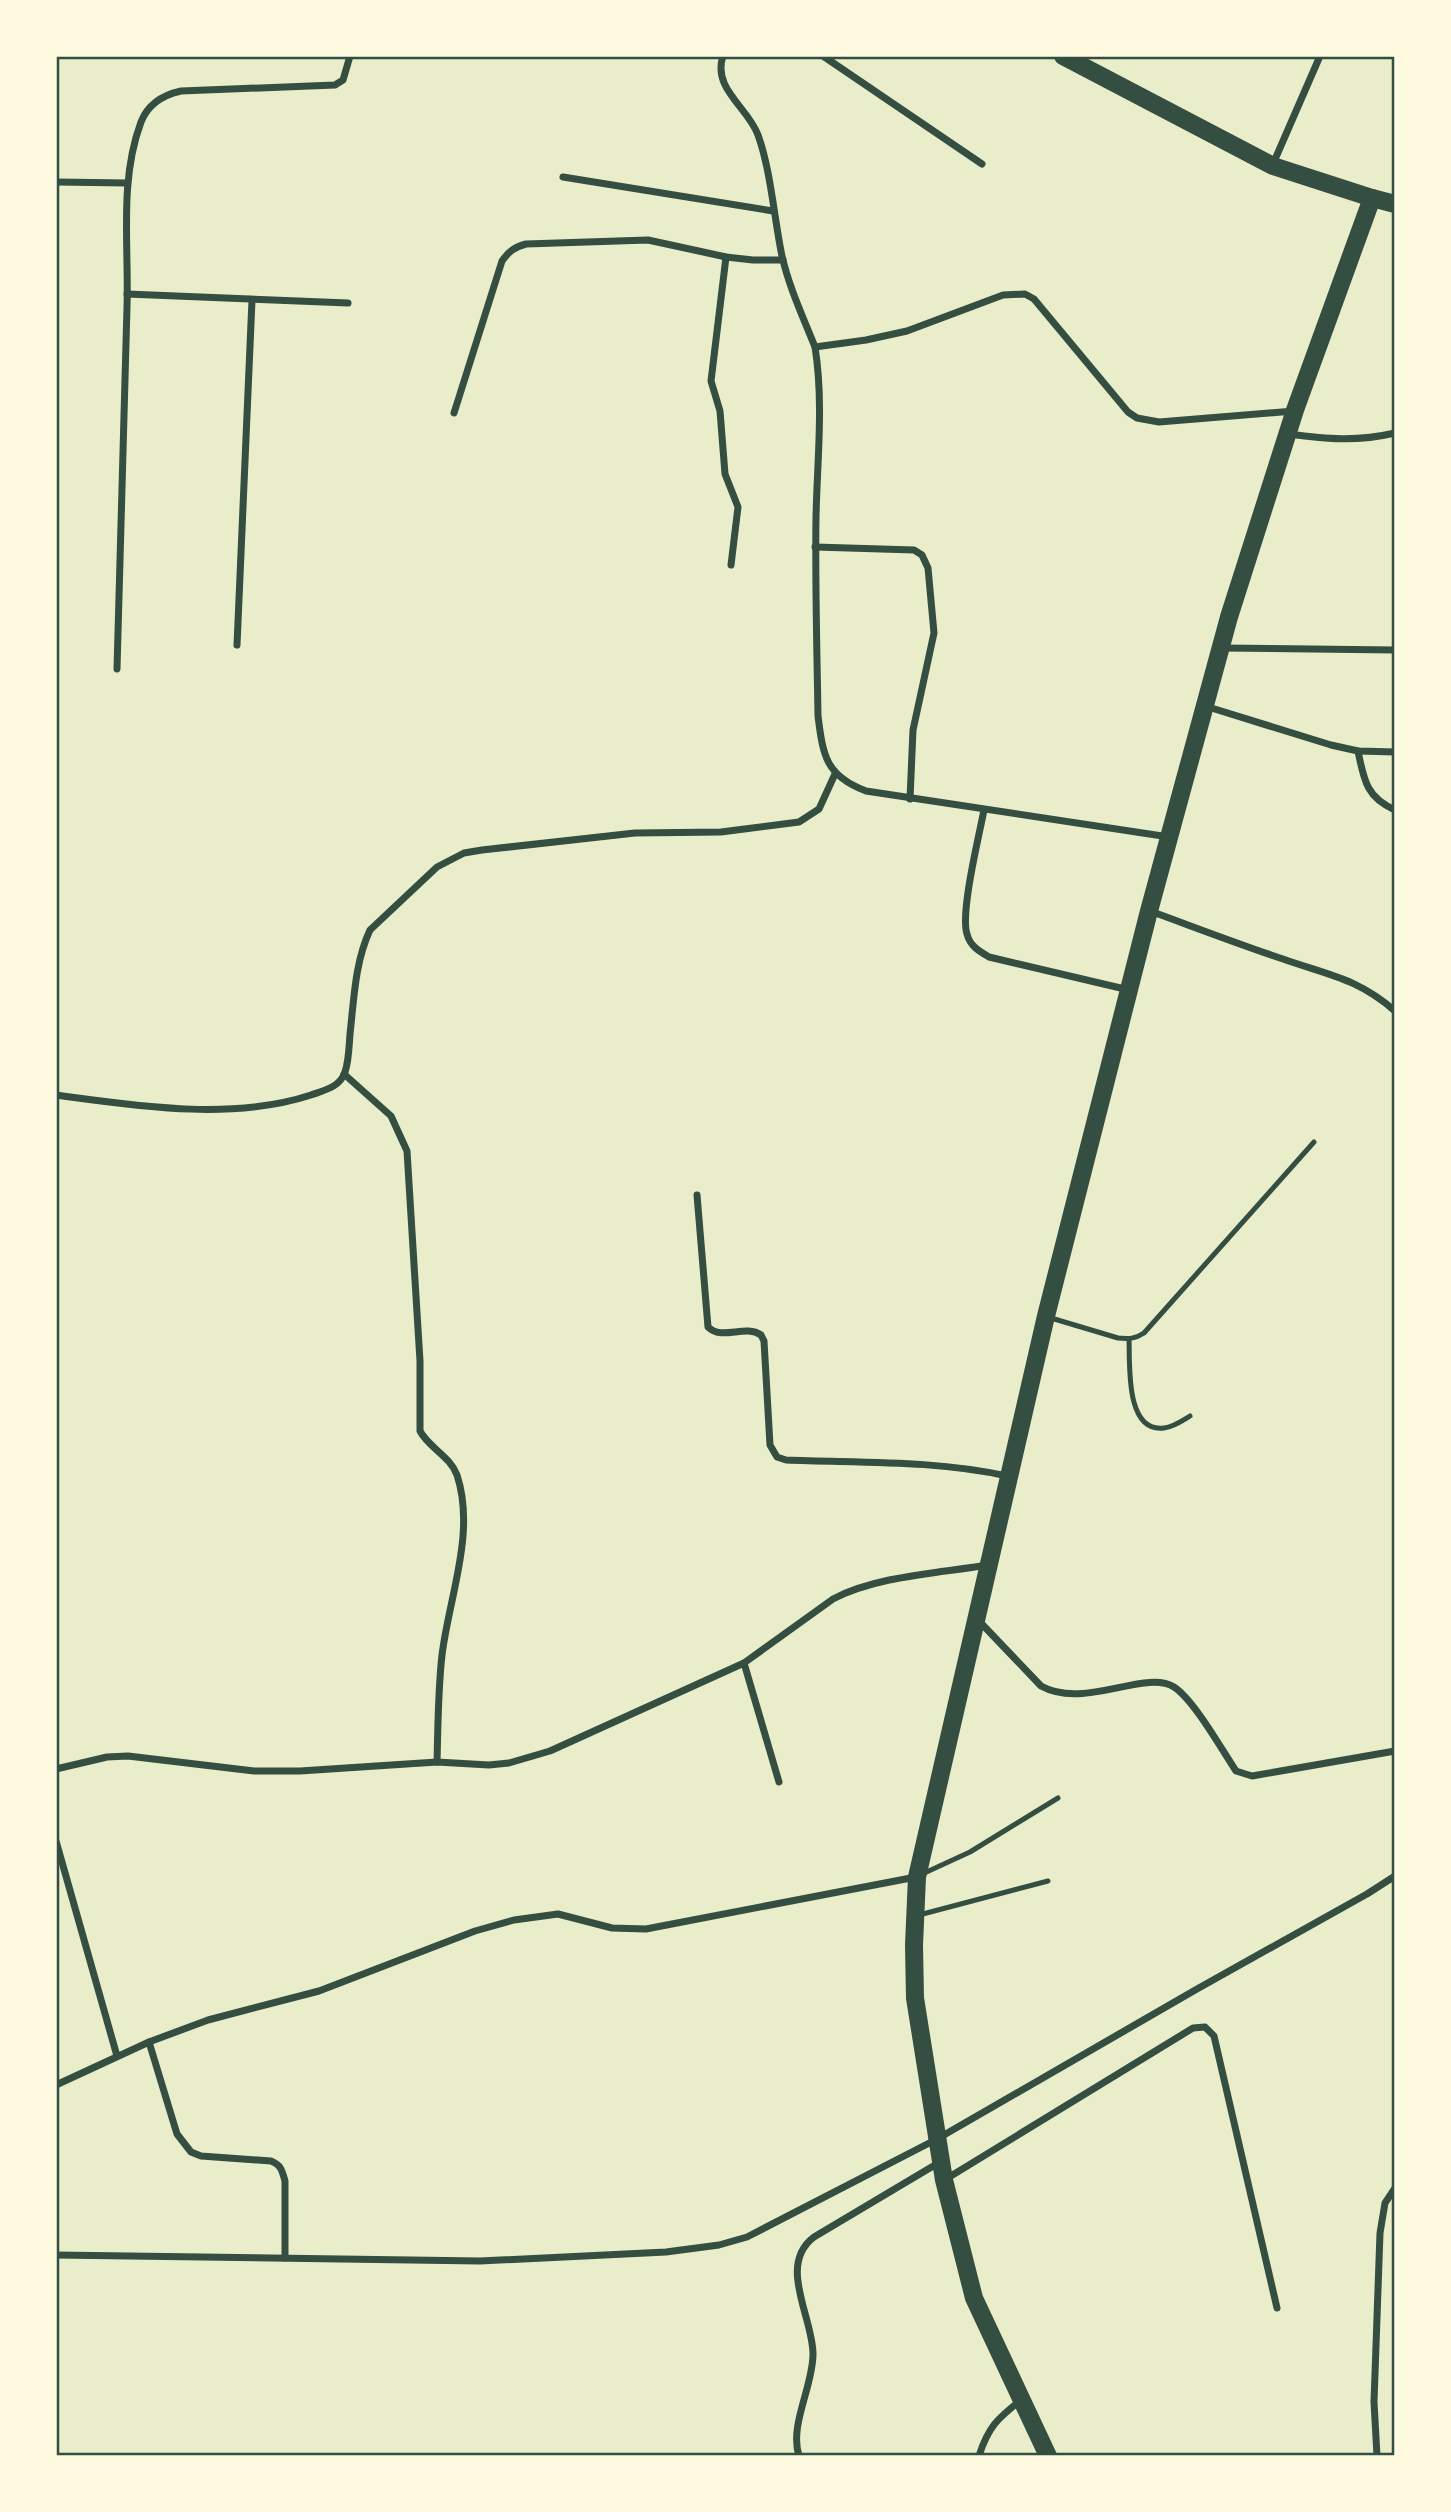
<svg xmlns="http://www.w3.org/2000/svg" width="1451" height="2512" font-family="'Zilla Slab',serif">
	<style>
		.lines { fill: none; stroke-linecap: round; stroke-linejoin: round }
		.service { stroke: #344e41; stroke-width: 5 }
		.minor { stroke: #344e41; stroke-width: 7 }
		.primary { stroke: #344e41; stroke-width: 18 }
		.neatline { fill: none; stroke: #344e41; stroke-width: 2.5 }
	</style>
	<rect width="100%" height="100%" fill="#e9edc9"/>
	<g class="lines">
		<g class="service">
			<path d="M 1051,1318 L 1118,1338 C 1129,1339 1135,1339 1144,1333 L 1314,1142"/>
			<path d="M 1129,1339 C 1130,1364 1125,1433 1164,1428 C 1173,1427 1182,1421 1190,1416"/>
			<polyline points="920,1875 970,1852 1058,1798"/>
			<polyline points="919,1915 1048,1881"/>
		</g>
		<g class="minor">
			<path d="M 723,56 C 712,89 748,107 758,135 C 771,171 774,218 782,256 C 789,287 803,317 815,347 C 824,403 817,462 816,518 C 815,584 817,650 818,716 C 823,756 826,776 866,791 L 1169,837"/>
			<polyline points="823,56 982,164"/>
			<polyline points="1273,164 1320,56"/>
			<polyline points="563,177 773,211"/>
			<polyline points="56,182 127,183"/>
			<polyline points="726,257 711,381 720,411 725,474 738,507 731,565"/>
			<polyline points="127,294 348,303"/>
			<polyline points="815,347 866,340 907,331 1003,295 1025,294 1034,299 1128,412 1137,418 1159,422 1294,411"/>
			<path d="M 454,413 L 502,261 C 509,251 515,247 526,244 L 648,240 L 726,257 L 753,260 L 783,260"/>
			<path d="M 1288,434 C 1327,439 1356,442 1395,433"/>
			<polyline points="815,547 914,550 922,555 928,568 934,633 913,730 910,799"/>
			<polyline points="237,645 252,300"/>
			<polyline points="1221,648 1395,650"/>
			<path d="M 117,669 C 121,548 124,427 127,307 C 129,245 119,181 141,122 C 148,104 163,95 181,91 L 335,85 L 343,80 L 350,56"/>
			<polyline points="1205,706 1331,745 1358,751 1395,752"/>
			<path d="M 1358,751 C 1364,780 1366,797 1395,810"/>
			<path d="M 984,810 C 979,836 960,913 967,934 C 970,946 979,951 989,957 L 1129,990"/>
			<path d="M 1150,911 C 1194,927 1238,944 1283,959 C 1328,975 1357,978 1395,1011"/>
			<path d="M 344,1074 L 391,1116 L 407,1151 L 420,1361 L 420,1431 C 429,1448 450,1456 457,1475 C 476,1533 449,1597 442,1655 C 438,1690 438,1726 437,1762"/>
			<path d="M 56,1095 C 137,1106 232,1121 311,1095 C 325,1090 340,1087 345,1072 C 349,1060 349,1046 350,1034 C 354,999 355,962 370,930 L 437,867 L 464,853 L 482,850 L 635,833 L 721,832 L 799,822 L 819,809 L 835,774"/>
			<path d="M 697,1195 L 708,1327 C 722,1341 745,1324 761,1335 L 764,1341 L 770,1445 L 777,1457 L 786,1460 C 860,1463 935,1460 1007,1476"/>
			<path d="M 979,1621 L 1041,1686 C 1084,1710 1145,1669 1174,1687 C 1194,1700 1222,1750 1236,1771 L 1252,1776 L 1395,1751"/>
			<polyline points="744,1663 779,1782"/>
			<path d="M 56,1769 L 107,1757 L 128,1756 L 254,1771 L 300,1771 L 437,1762 L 489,1765 L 509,1763 L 550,1751 L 744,1663 L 833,1599 C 876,1576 940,1573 988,1565"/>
			<polyline points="56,1841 117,2056"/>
			<path d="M 149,2042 L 177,2134 L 191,2152 L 201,2156 L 271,2161 C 281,2165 282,2170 285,2181 L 285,2258"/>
			<polyline points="56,2085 149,2042 208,2020 319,1991 475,1931 514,1920 558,1914 612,1928 646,1929 916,1877"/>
			<polyline points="946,2179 1193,2028 1205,2027 1214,2036 1277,2308"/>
			<polyline points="56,2255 480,2261 666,2252 719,2245 747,2237 937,2139 1197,1989 1367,1894 1395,1876"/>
			<path d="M 799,2456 C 789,2425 813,2387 813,2354 C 813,2317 777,2265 814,2237 L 940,2162"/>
			<path d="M 979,2456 C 988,2427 998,2418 1021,2400"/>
			<polyline points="1377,2456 1374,2402 1380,2233 1385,2203 1395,2188"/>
		</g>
		<g class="primary">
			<polyline points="1063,56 1273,166 1372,198 1395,204"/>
			<polyline points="1048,2456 974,2298 944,2180 915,1998 914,1945 917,1877 1046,1316 1149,911 1229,617 1295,410 1372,198"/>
		</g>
	</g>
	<rect width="1451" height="2512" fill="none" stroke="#fefae0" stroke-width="116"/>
	<rect x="58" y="58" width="1335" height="2396" class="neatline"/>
</svg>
